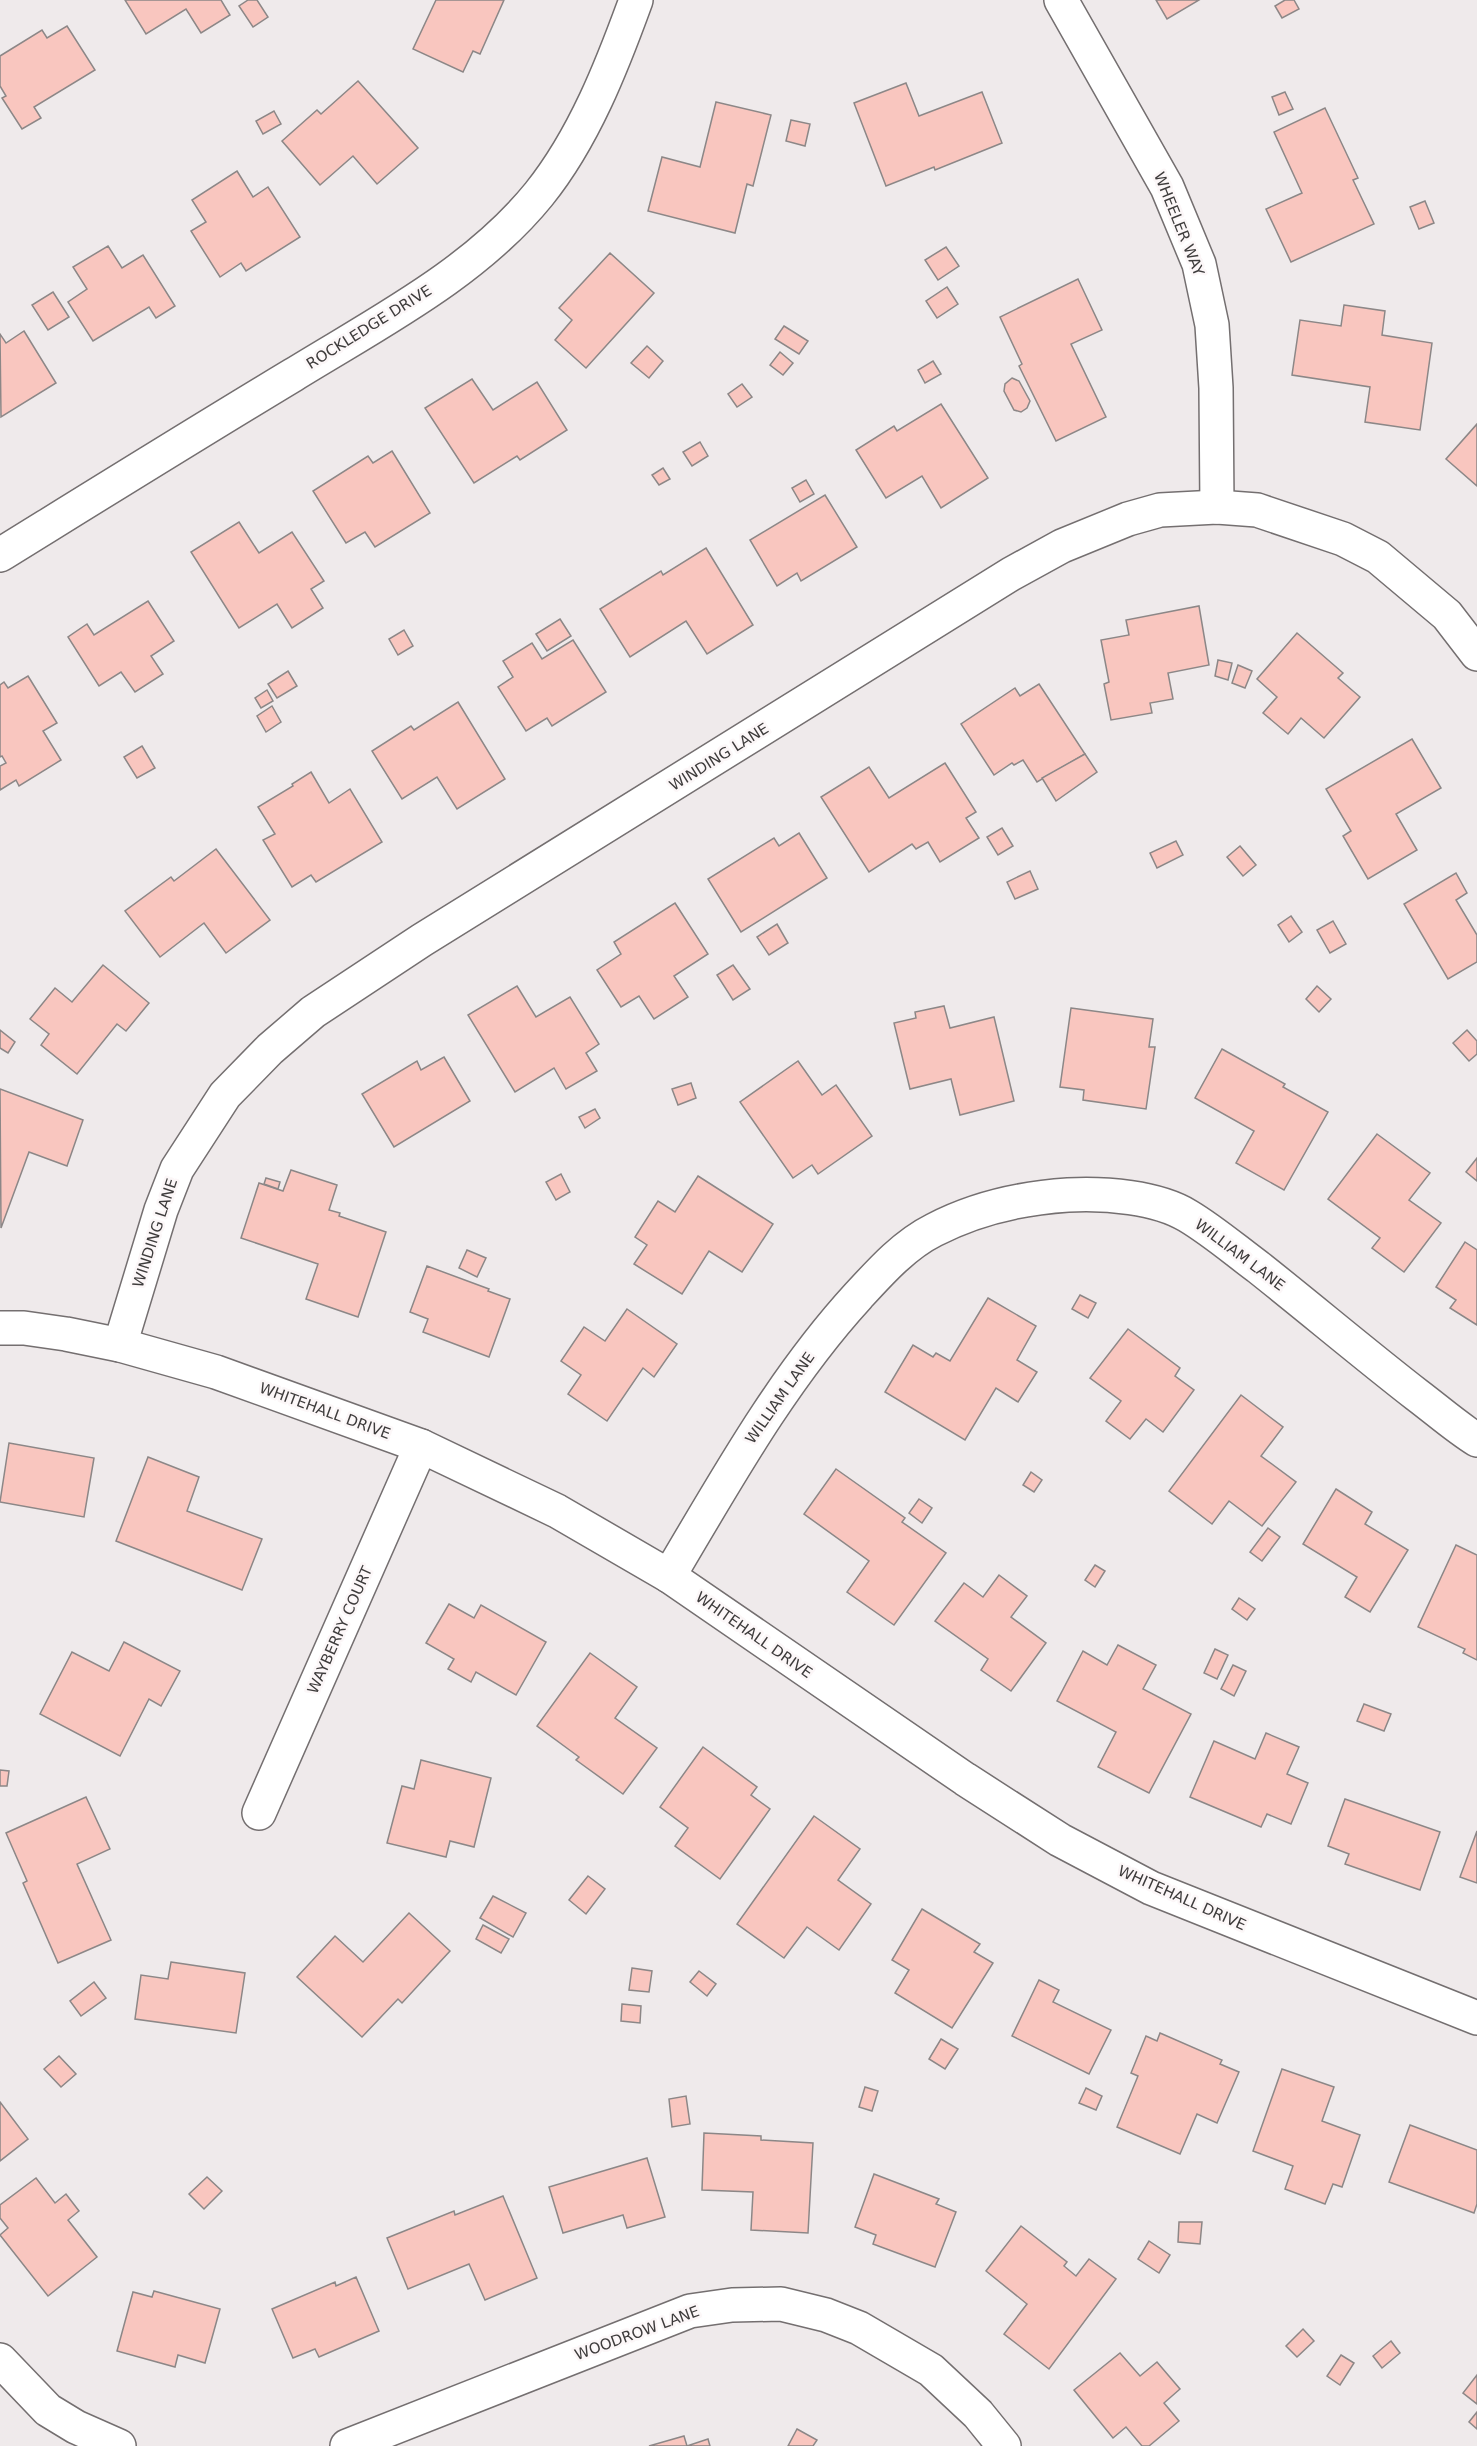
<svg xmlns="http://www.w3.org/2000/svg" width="1477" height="2446" font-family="'DejaVu Sans',sans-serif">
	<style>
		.building { fill: #f9c6bf; stroke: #8c8787; stroke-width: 1.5 }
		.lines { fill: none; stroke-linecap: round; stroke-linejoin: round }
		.minor-casing { stroke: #746f70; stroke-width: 36 }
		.minor { stroke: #fff; stroke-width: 33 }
		.labels { text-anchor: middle; stroke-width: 5; stroke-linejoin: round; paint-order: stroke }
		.street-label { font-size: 15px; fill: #3e3c3c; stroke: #fcf7f8 }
	</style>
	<rect width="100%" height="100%" fill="#efeaeb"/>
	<g class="building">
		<polygon points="125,0 221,0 230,15 201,33 186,9 146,34"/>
		<polygon points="248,0 257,0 268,17 253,27 239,6"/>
		<polygon points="436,0 504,0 480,54 473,51 463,72 413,49"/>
		<polygon points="1156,0 1199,0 1167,19"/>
		<polygon points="1285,0 1294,0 1299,9 1282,18 1275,6"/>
		<polygon points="67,26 95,70 34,107 41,118 22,129 2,98 6,96 0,86 0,56 42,30 47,38"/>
		<polygon points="358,81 418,148 377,184 353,156 320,185 282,141 317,110 321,114"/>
		<polygon points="906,83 919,116 982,92 1002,143 935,170 934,167 886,186 854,103"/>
		<polygon points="1285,92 1293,109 1279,115 1272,97"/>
		<polygon points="716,102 771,115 753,186 747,184 735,233 648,211 662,157 700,167"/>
		<polygon points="1325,108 1358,178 1353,180 1374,224 1291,262 1266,209 1302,193 1274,132"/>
		<polygon points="274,111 281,124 263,134 256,121"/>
		<polygon points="791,120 810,124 805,146 786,141"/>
		<polygon points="237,171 253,197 268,187 300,237 246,271 241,263 220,277 191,231 206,222 192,200"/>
		<polygon points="1425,201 1434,223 1419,229 1410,207"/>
		<polygon points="108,246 122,268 143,255 175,306 156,318 149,307 93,341 68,302 87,289 73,267"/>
		<polygon points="946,247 959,266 938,280 925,260"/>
		<polygon points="610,253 654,293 586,368 555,340 572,320 559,308"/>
		<polygon points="1078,279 1102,330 1071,344 1106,417 1056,441 1019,366 1022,364 1000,317"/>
		<polygon points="947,287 958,304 937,318 926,301"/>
		<polygon points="53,292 69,317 48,330 32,305"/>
		<polygon points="1344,305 1385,311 1382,335 1432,343 1420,430 1365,422 1370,387 1292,375 1300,320 1341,326"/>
		<polygon points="784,326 808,341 799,354 775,339"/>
		<polygon points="24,331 56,383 1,417 0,334 6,343"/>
		<polygon points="647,346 663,361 649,378 631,363"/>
		<polygon points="780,352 793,363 783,375 770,365"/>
		<polygon points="933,361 941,374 925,383 918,370"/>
		<polygon points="1012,378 1019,381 1030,401 1027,408 1021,412 1014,410 1004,391 1005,384"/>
		<polygon points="472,379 493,410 537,382 567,430 520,460 517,456 474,483 425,408"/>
		<polygon points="742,384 752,397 737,407 728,394"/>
		<polygon points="941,404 988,478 941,508 922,476 886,498 856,450 894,426 897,431"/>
		<polygon points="1477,424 1477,486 1446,459"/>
		<polygon points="700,442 708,456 692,466 683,452"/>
		<polygon points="392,451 430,513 375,547 365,532 346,543 313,491 368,456 373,463"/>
		<polygon points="663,468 670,479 659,485 652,475"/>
		<polygon points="806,480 814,494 800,502 792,488"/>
		<polygon points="825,495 857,547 801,581 797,573 777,586 750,540"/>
		<polygon points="239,522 259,553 292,532 324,581 311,589 323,608 292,628 277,604 239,628 191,552"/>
		<polygon points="706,548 753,625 707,654 686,621 630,657 600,609 661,571 663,575"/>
		<polygon points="148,601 174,641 151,656 163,674 135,692 121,672 99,686 68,637 87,624 94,635"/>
		<polygon points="1199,606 1209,665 1168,673 1173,699 1150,703 1152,713 1111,720 1104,684 1109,682 1101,640 1129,635 1126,620"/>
		<polygon points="560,619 571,636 547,651 536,634"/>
		<polygon points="404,630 413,646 398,655 389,639"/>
		<polygon points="1297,633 1343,673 1338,678 1360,697 1324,738 1301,718 1288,734 1263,713 1277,697 1257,679"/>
		<polygon points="573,640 606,692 552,726 547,718 526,731 498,687 513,677 503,661 532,643 542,659"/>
		<polygon points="1218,660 1232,663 1228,680 1215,676"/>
		<polygon points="1238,665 1252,671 1245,688 1232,683"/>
		<polygon points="288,671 297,686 277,698 268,684"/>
		<polygon points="28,676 57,723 43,731 61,760 19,786 16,780 0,790 0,766 6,763 2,756 0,757 0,685 4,682 8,688"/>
		<polygon points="1039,684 1085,754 1037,782 1023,760 1014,765 1012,763 994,775 961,724 1015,688 1020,696"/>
		<polygon points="267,690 273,701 261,708 255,698"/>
		<polygon points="458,702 505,779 457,809 437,777 402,799 372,751 411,726 414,730"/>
		<polygon points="272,706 281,722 266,732 257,716"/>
		<polygon points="1412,739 1441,788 1396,814 1417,850 1368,879 1343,836 1351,831 1326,789"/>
		<polygon points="142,746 155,768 137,778 124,757"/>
		<polygon points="1085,754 1097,772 1056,801 1042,778"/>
		<polygon points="945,763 976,812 966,818 979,838 940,862 928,842 916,849 912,844 869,872 821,797 869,767 889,798"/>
		<polygon points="311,772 329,803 350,789 382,842 316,882 311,875 292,887 263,840 275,834 258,807 293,786 292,784"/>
		<polygon points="1002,828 1013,846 998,855 987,837"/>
		<polygon points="799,833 827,878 741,932 708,879 774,838 779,846"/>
		<polygon points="1176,841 1183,855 1157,868 1150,853"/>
		<polygon points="1240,846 1256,865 1243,876 1227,857"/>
		<polygon points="216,849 270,920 226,953 204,923 160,957 125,911 171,877 174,881"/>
		<polygon points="1030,871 1038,889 1015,899 1007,882"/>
		<polygon points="1456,873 1467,893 1456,900 1477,935 1477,962 1448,979 1404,904"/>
		<polygon points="675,903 708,954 674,976 688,997 654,1019 639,996 621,1007 597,970 621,954 614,942"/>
		<polygon points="1291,916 1302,932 1289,942 1278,925"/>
		<polygon points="1333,921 1346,944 1330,953 1317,930"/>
		<polygon points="777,924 788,943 769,955 757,937"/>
		<polygon points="103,965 149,1003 126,1031 117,1024 77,1074 41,1045 49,1034 30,1019 55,988 72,1002"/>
		<polygon points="733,965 750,989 733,1000 717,975"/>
		<polygon points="517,986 536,1017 570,997 599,1044 586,1053 597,1071 566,1089 554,1068 515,1092 468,1015"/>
		<polygon points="1317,986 1331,999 1319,1012 1306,999"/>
		<polygon points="944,1006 950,1028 994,1017 1014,1101 960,1115 951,1079 910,1089 894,1023 916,1018 915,1012"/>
		<polygon points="1071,1008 1153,1019 1149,1047 1155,1047 1146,1109 1083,1100 1084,1090 1060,1087"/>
		<polygon points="0,1030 15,1042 8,1053 0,1048"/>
		<polygon points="1467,1030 1477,1041 1477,1054 1469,1061 1453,1043"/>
		<polygon points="1222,1049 1285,1084 1283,1087 1328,1112 1284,1190 1236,1163 1254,1131 1195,1098"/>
		<polygon points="444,1057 470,1101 394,1147 362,1094 417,1061 421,1070"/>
		<polygon points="798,1061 822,1095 836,1085 872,1136 818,1174 812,1165 793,1178 740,1102"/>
		<polygon points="691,1083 696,1098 678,1105 672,1089"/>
		<polygon points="0,1089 83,1120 67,1166 29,1152 1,1228"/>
		<polygon points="595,1109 600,1118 585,1128 579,1117"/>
		<polygon points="1377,1134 1430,1173 1409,1200 1441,1223 1404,1272 1372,1248 1380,1238 1328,1199"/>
		<polygon points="1477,1158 1477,1181 1466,1172"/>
		<polygon points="291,1170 337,1185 329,1210 340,1213 339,1216 386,1232 358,1317 306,1299 318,1264 241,1238 259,1183 283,1191"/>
		<polygon points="561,1174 570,1192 556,1200 546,1182"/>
		<polygon points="698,1176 773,1224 742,1272 709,1251 682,1294 634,1264 647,1245 635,1237 658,1201 675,1212"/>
		<polygon points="266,1178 280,1182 278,1189 264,1184"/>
		<polygon points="1465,1242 1477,1250 1477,1325 1450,1308 1456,1300 1436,1287"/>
		<polygon points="467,1250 486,1258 477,1277 459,1268"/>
		<polygon points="427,1266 489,1289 488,1291 510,1299 489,1357 423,1332 428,1319 410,1312"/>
		<polygon points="1080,1295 1096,1303 1088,1318 1072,1309"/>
		<polygon points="988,1298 1036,1326 1017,1360 1037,1372 1018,1402 996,1388 965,1440 885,1392 913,1345 933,1357 936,1353 950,1361"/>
		<polygon points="627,1309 677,1344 654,1377 643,1368 607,1421 568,1394 581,1375 561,1361 584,1327 605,1341"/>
		<polygon points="1128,1329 1180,1368 1175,1376 1194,1390 1163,1432 1146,1419 1130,1439 1106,1421 1121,1401 1090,1378"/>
		<polygon points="1241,1395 1283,1427 1261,1456 1296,1482 1262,1526 1229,1501 1212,1524 1169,1491"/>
		<polygon points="9,1443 94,1458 84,1517 0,1502"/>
		<polygon points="148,1457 199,1477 187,1511 262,1539 242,1590 116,1541"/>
		<polygon points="836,1469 905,1518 902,1522 946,1553 894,1625 847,1592 869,1561 804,1514"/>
		<polygon points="1031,1472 1042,1480 1034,1492 1023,1485"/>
		<polygon points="1336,1489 1372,1512 1365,1524 1408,1550 1370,1612 1345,1597 1357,1577 1303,1544"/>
		<polygon points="919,1499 932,1508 922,1523 909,1513"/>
		<polygon points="1268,1528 1280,1537 1262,1561 1250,1552"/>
		<polygon points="1456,1545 1477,1555 1477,1660 1463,1653 1465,1649 1418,1627"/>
		<polygon points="1095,1565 1105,1571 1095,1587 1085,1580"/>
		<polygon points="999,1575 1027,1596 1011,1617 1046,1643 1011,1691 981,1670 988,1659 935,1621 964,1583 983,1597"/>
		<polygon points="1239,1598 1255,1609 1247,1620 1232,1609"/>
		<polygon points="449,1604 474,1618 481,1605 546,1642 516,1695 476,1672 471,1682 448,1669 454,1659 426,1643"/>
		<polygon points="124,1642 180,1671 161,1706 149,1699 120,1756 40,1714 72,1652 109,1671"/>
		<polygon points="1118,1645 1156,1665 1143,1689 1191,1714 1149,1793 1098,1767 1116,1732 1057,1701 1083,1651 1107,1665"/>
		<polygon points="1215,1649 1228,1655 1217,1679 1204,1673"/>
		<polygon points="590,1653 637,1687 615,1718 657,1748 623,1794 576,1760 579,1757 537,1726"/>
		<polygon points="1233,1665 1246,1671 1234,1696 1221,1689"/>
		<polygon points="1364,1704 1391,1714 1384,1731 1357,1721"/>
		<polygon points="1266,1733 1299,1747 1287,1774 1308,1783 1291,1824 1267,1814 1261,1827 1190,1797 1214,1741 1255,1759"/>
		<polygon points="703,1747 757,1787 751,1795 770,1809 720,1879 675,1846 688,1828 660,1807"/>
		<polygon points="421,1760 491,1778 474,1847 450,1841 446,1857 387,1843 402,1786 414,1789"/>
		<polygon points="0,1770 9,1771 7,1786 0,1786"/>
		<polygon points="86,1797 110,1849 77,1864 111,1940 58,1963 23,1883 27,1881 6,1833"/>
		<polygon points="1345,1799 1440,1832 1420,1890 1345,1864 1349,1854 1328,1846"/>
		<polygon points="814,1816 860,1849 838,1880 871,1904 839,1950 807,1927 784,1958 737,1924"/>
		<polygon points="1477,1831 1477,1883 1460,1877"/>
		<polygon points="588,1876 605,1889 586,1914 569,1900"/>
		<polygon points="493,1896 526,1913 513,1937 480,1918"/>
		<polygon points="922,1909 980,1944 974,1952 993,1963 952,2028 895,1993 909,1970 892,1960"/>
		<polygon points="409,1913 450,1951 402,2003 398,1999 362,2037 297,1977 335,1936 363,1962"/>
		<polygon points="483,1925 509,1939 501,1953 476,1939"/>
		<polygon points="171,1962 245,1973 236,2033 135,2019 141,1975 168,1979"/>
		<polygon points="632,1968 652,1971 649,1992 629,1990"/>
		<polygon points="699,1971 716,1984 707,1996 690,1982"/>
		<polygon points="1039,1980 1059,1990 1053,2002 1111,2030 1089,2074 1012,2036"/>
		<polygon points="94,1982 106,1998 81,2016 70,2001"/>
		<polygon points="622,2004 641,2006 640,2023 621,2021"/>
		<polygon points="1160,2033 1222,2060 1220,2064 1239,2072 1217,2123 1197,2114 1180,2154 1117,2127 1138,2076 1131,2073 1146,2036 1157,2041"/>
		<polygon points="941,2039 958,2049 945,2069 929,2059"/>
		<polygon points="59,2056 76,2074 61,2087 44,2069"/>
		<polygon points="1282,2069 1334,2087 1322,2121 1360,2135 1342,2187 1333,2184 1325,2204 1285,2189 1293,2166 1253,2151"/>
		<polygon points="865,2087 878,2091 872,2111 859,2107"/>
		<polygon points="1086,2088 1102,2096 1096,2110 1079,2103"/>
		<polygon points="686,2096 690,2124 672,2127 669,2099"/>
		<polygon points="0,2102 28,2139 0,2161"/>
		<polygon points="1410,2125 1477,2150 1477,2204 1474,2213 1389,2182"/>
		<polygon points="704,2133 761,2136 761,2140 813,2143 808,2233 751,2230 753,2192 702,2190"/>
		<polygon points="647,2158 665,2217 627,2228 623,2215 563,2233 549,2187"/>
		<polygon points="874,2174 939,2199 936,2204 956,2212 935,2267 873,2244 876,2235 855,2227"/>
		<polygon points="207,2177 222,2191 204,2209 189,2194"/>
		<polygon points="36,2178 55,2203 66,2194 79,2211 68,2220 97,2257 48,2296 0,2235 8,2228 0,2218 0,2205"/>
		<polygon points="503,2196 537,2278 485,2300 469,2264 408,2289 387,2238 454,2211 455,2215"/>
		<polygon points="1179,2222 1202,2222 1200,2244 1178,2242"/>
		<polygon points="1021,2226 1067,2262 1064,2266 1076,2276 1089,2259 1116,2279 1049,2369 1004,2334 1027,2304 986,2271"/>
		<polygon points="1149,2241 1170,2255 1159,2273 1138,2259"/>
		<polygon points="356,2277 379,2331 319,2357 315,2349 293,2358 272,2309 335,2282 336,2286"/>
		<polygon points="154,2291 220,2309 205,2363 178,2355 175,2367 117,2351 133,2292 152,2297"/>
		<polygon points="1303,2329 1314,2341 1297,2357 1286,2346"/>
		<polygon points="1391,2341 1400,2353 1382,2368 1373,2356"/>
		<polygon points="1120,2353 1140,2376 1157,2362 1180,2389 1164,2403 1179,2421 1149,2446 1142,2446 1126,2427 1113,2438 1074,2390"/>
		<polygon points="1341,2355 1354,2363 1340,2385 1327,2376"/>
		<polygon points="1477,2375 1477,2404 1463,2393"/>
		<polygon points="1477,2412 1477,2429 1469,2422"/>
		<polygon points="797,2429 817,2440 813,2446 788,2446"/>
		<polygon points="684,2436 687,2446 708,2439 710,2446 649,2446"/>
	</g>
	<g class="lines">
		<g class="minor-casing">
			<g id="minor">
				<polyline points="1061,0 1167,187 1199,264 1212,325 1216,388 1217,507"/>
				<path d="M 0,555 C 97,495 195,434 293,375 C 379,322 475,273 539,194 C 584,138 612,66 636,0"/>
				<polyline points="0,1328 24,1328 66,1334 120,1345 216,1372 421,1446 557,1511 669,1576 965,1779 1060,1840 1151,1888 1477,2018"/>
				<polyline points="120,1345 161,1210 177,1169 225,1095 270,1049 313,1012 422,940 1011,574 1062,546 1128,519 1160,510 1217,507 1257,510 1343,539 1378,557 1447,615 1477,654"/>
				<path d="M 669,1576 C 726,1480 782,1379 858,1296 C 880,1272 904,1245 934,1230 C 976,1208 1022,1198 1068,1195 C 1105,1193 1157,1197 1188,1216 C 1213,1231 1235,1250 1258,1267 C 1311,1309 1363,1353 1417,1395 C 1437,1410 1456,1427 1477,1440"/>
				<polyline points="259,1813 421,1446"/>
				<polyline points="0,2360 48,2410 76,2427 119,2446"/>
				<polyline points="347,2446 690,2311 732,2305 781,2304 826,2315 859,2328 931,2370 978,2414 1004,2446"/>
			</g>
		</g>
		<use href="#minor" class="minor"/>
	</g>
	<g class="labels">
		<g class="street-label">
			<text transform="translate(1179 224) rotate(68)" y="5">WHEELER WAY</text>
			<text transform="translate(369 327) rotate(-32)" y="5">ROCKLEDGE DRIVE</text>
			<text transform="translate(719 757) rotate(-32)" y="5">WINDING LANE</text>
			<text transform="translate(155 1233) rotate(-72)" y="5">WINDING LANE</text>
			<text transform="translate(1240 1255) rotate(37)" y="5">WILLIAM LANE</text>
			<text transform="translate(780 1398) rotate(-55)" y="5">WILLIAM LANE</text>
			<text transform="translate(325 1411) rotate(20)" y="5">WHITEHALL DRIVE</text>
			<text transform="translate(340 1630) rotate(-66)" y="5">WAYBERRY COURT</text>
			<text transform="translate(754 1635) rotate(35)" y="5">WHITEHALL DRIVE</text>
			<text transform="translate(1182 1898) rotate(24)" y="5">WHITEHALL DRIVE</text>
			<text transform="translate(637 2333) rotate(-20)" y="5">WOODROW LANE</text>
		</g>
	</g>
</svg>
